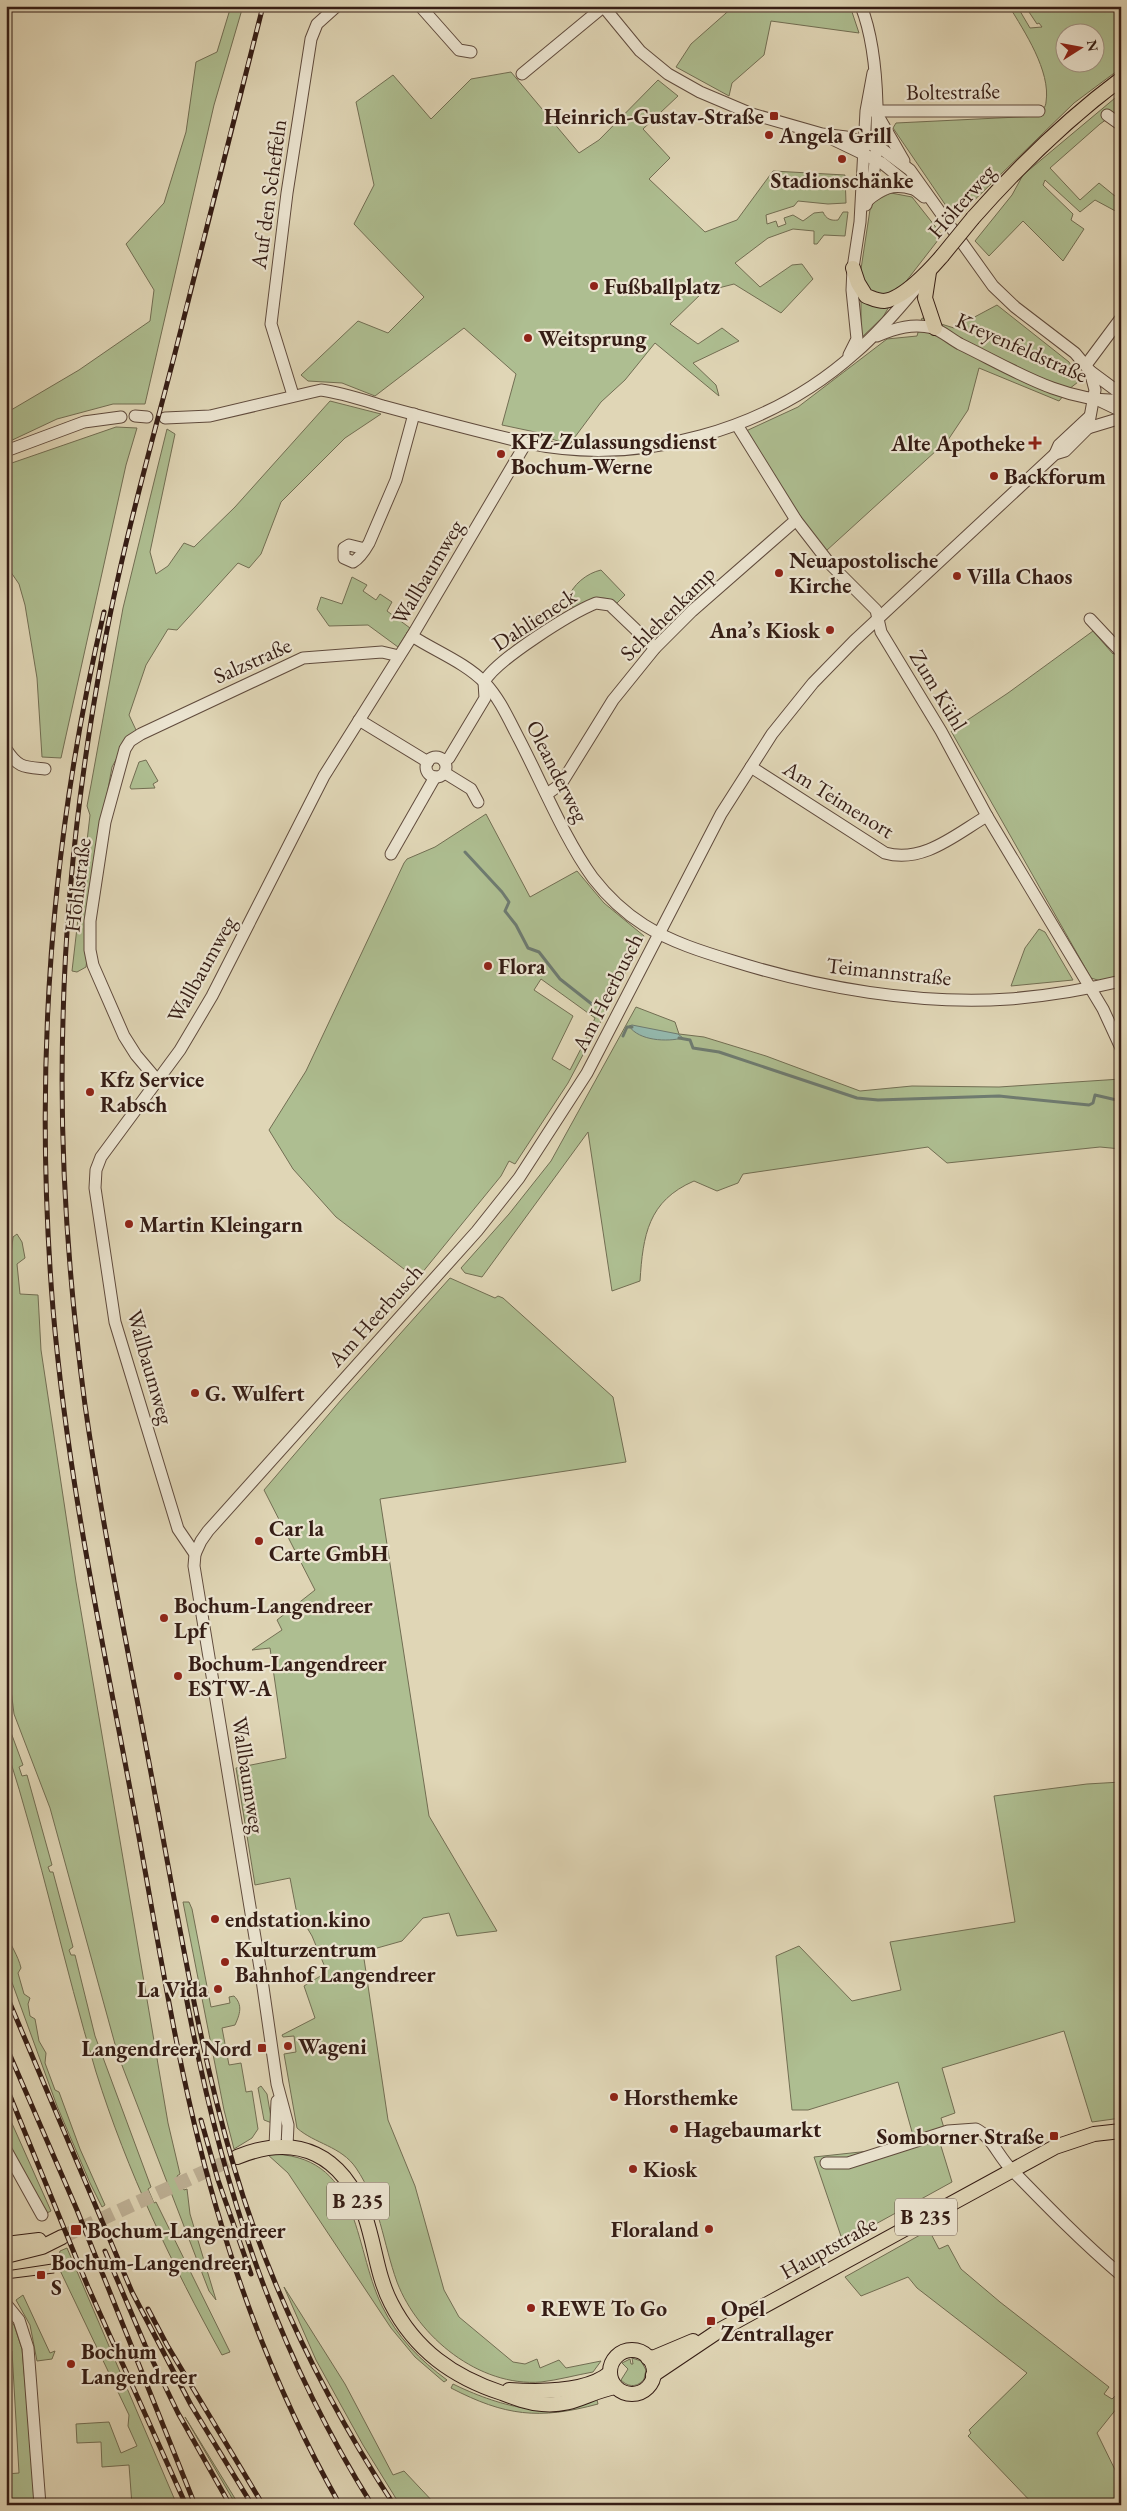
<svg xmlns="http://www.w3.org/2000/svg" width="1127" height="2511" font-family="'EB Garamond',serif">
	<style>
		.green { fill: #aebe91; stroke: #726e53; fill-rule: evenodd }
		.water { fill: #94b9ae; stroke: #6e7b71 }
		.lines { fill: none; stroke-linecap: round; stroke-linejoin: round }
		.stream { stroke: #6e7b71; stroke-width: 3 }
		.major-tunnel { stroke: #beb196; stroke-width: 14; stroke-dasharray: 14 7; stroke-linecap: butt }
		.minor-casing { stroke: #604b3d; stroke-width: 13 }
		.major-casing { stroke: #351d15; stroke-width: 16 }
		.minor { stroke: #ebe4d0; stroke-width: 11 }
		.major { stroke: #e0d6b6; stroke-width: 14 }
		.tram { stroke: #351d15; stroke-width: 1 }
		.rail-casing { stroke: #351d15; stroke-width: 5 }
		.rail { stroke: #ebe4d0; stroke-width: 3; stroke-dasharray: 9; stroke-linecap: butt }
		.major-bridge-casing { stroke: #351d15; stroke-width: 16; stroke-linecap: butt }
		.major-bridge { stroke: #e0d6b6; stroke-width: 14 }
		.poi-dot { fill: #8f2418; stroke: #ebe4d0; stroke-width: 2 }
		.labels { text-anchor: middle; stroke-width: 4.5; stroke-linejoin: round; paint-order: stroke }
		.shield { fill: #ebe4d0; stroke: #6c594d; stroke-width: 1 }
		.shield-label { font-size: 21px; font-weight: bold; fill: #351d15 }
		.street-label { font-size: 22px; fill: #351d15; stroke: #ebe4d0 }
		.poi-label { font-size: 22px; font-weight: bold; fill: #351d15; stroke: #ebe4d0; text-anchor: start }
	</style>
	<rect width="100%" height="100%" fill="#e0d6b6"/>
	<filter id="stains"><feTurbulence type="fractalNoise" baseFrequency=".004" numOctaves="4"/><feColorMatrix values="0 0 0 0 .2 0 0 0 0 .09 0 0 0 0 .02 0 0 0 .5 -.17"/></filter>
	<radialGradient id="worn" r=".72"><stop offset=".6" stop-color="#630" stop-opacity="0"/><stop offset="1" stop-color="#630" stop-opacity=".3"/></radialGradient>
	<g class="green">
		<polygon points="231,6 243,6 214,105 145,404 113,404 57,419 6,443 6,413 79,370 150,321 154,290 126,244 164,203 186,132 196,62 217,52"/>
		<polygon points="734,6 850,6 859,33 771,21 764,55 732,83 729,96 676,67 691,44"/>
		<path d="M 1009,6 L 1017,6 L 1030,28 L 1042,27 L 1039,23 L 1037,24 L 1025,6 L 1121,6 L 1121,68 L 1074,103 L 955,219 L 893,128 L 896,123 L 1039,116 C 1041,112 1046,107 1046,102 C 1051,71 1024,31 1009,6 ZM 1064,32 L 1094,32 L 1094,62 L 1064,62 Z"/>
		<path d="M 511,72 L 579,153 L 599,140 L 658,80 L 678,96 L 643,129 L 670,158 L 649,179 L 705,232 L 737,220 L 773,171 L 845,175 L 846,203 L 828,204 L 798,201 L 794,206 L 766,215 L 767,224 L 776,221 L 778,227 L 786,224 L 784,218 L 793,215 L 803,221 L 814,213 L 823,212 C 826,219 831,221 838,220 L 843,212 L 848,212 L 845,236 L 824,235 L 817,244 L 814,244 L 814,231 L 793,229 L 768,238 L 735,263 L 760,287 L 792,265 L 802,264 L 813,279 L 781,313 L 734,284 L 703,292 L 670,324 L 698,344 L 722,328 L 739,341 L 693,363 L 716,385 L 719,396 L 655,343 L 625,380 L 601,402 L 569,445 L 552,439 L 554,436 L 502,425 L 516,374 L 464,328 L 375,396 L 342,383 L 308,381 L 301,375 L 358,321 L 388,333 L 424,297 L 354,224 L 374,185 L 356,102 L 393,75 L 431,119 L 471,79 Z"/>
		<polygon points="1121,93 1121,109 1100,124 1050,168 1080,200 1099,183 1121,201 1121,214 1095,200 1080,212 1045,180 1043,185 1073,214 1071,220 1084,229 1063,261 1023,221 989,256 975,241 1012,195 1023,175"/>
		<polygon points="891,193 912,197 942,235 897,293 883,317 861,338 861,269 871,203"/>
		<polygon points="997,305 1069,362 1074,371 1079,373 1078,382 1069,389 1059,401 979,368 968,410 948,440 826,551 802,519 746,431 798,407 887,339 917,336 922,318 954,328"/>
		<polygon points="330,401 381,414 345,438 281,502 261,554 249,568 238,563 177,630 168,629 146,665 129,715 136,730 125,743 112,767 104,811 86,967 77,972 72,971 90,815 87,806 91,785 123,608 167,429 175,434 150,552 156,574 168,566 184,543 194,547 235,507"/>
		<polygon points="116,427 137,428 126,465 61,758 42,757 37,678 25,605 19,584 6,565 6,465"/>
		<path d="M 601,570 L 625,595 L 616,604 C 602,591 589,603 575,610 L 568,599 C 572,585 587,573 601,570 Z"/>
		<polygon points="352,577 367,585 363,591 376,600 380,594 392,602 387,611 410,628 398,647 368,625 329,626 317,609 321,597 342,604"/>
		<polygon points="1093,631 1113,654 1121,647 1121,974 1104,982 1091,978 951,731 1008,693"/>
		<polygon points="146,760 158,781 153,784 155,788 131,789 130,787 139,762"/>
		<polygon points="486,814 530,897 577,871 604,903 644,936 597,1029 592,1025 595,1018 541,979 534,990 573,1016 552,1059 570,1070 591,1029 594,1034 568,1083 515,1164 509,1161 501,1176 417,1279 336,1217 293,1169 269,1130 306,1071 404,863 407,859 435,847"/>
		<polygon points="1039,929 1045,932 1073,980 1011,986 1025,948"/>
		<path d="M 636,1007 L 675,1022 L 679,1034 L 704,1037 L 766,1056 L 860,1091 L 912,1086 L 999,1087 L 1121,1079 L 1121,1149 L 1100,1147 L 947,1163 L 928,1147 L 743,1174 L 738,1183 L 717,1191 L 694,1181 C 648,1201 643,1235 640,1281 L 612,1291 L 588,1132 L 482,1277 L 465,1273 L 461,1268 L 509,1214 L 551,1161 Z"/>
		<polygon points="17,1234 22,1242 25,1258 17,1264 20,1294 38,1295 41,1350 76,1582 168,2123 180,2174 177,2176 184,2190 187,2189 190,2214 216,2300 209,2291 118,2055 50,1808 14,1714 6,1649 6,1364 10,1303 6,1302 13,1237"/>
		<path d="M 450,1278 L 495,1298 L 498,1296 L 503,1298 L 613,1397 L 626,1462 L 380,1499 L 429,1816 L 497,1931 L 457,1936 L 449,1913 L 423,1918 L 402,1941 L 363,1952 L 388,2120 L 415,2186 L 444,2290 L 459,2317 L 513,2362 L 525,2364 L 537,2359 L 540,2368 L 559,2360 L 566,2368 L 601,2361 L 593,2372 C 576,2375 558,2380 541,2382 C 479,2387 418,2337 397,2282 C 383,2243 380,2203 356,2168 C 341,2146 315,2144 297,2128 L 284,2054 L 296,2052 L 294,2036 L 283,2037 L 282,2035 L 315,2018 L 304,1986 L 327,1972 L 312,1936 L 296,1909 L 290,1878 L 255,1885 L 236,1768 L 286,1758 L 270,1648 L 252,1650 L 282,1630 L 277,1620 L 315,1590 L 264,1490 L 341,1400 Z"/>
		<path d="M 6,1719 L 23,1765 L 19,1767 L 22,1776 L 27,1775 L 52,1865 L 48,1867 L 50,1872 L 53,1872 L 73,1947 L 69,1950 L 71,1955 L 75,1955 L 95,2036 L 151,2187 L 148,2189 L 154,2203 L 156,2202 L 230,2352 L 222,2355 C 172,2265 127,2171 96,2072 C 64,1965 41,1856 7,1750 Z"/>
		<polygon points="1121,1782 1121,2118 1092,2122 1064,2031 942,2068 955,2113 941,2118 944,2128 936,2130 952,2182 843,2242 814,2157 916,2146 898,2082 808,2110 792,2110 776,1956 799,1946 852,2001 901,1990 890,1942 1015,1922 994,1796 1087,1784"/>
		<path d="M 183,1902 L 189,1902 L 192,1909 L 211,2007 L 230,2003 L 229,1997 L 234,1996 C 243,2005 240,2014 235,2025 L 222,2028 L 229,2065 L 241,2063 L 246,2092 L 252,2091 L 258,2129 L 252,2138 L 234,2149 L 224,2110 Z"/>
		<path d="M 6,1932 C 10,1945 18,1955 21,1968 L 18,1973 L 24,1994 L 30,1998 L 28,2004 L 30,2016 L 35,2019 L 39,2041 L 46,2053 L 45,2063 L 55,2090 L 59,2092 L 80,2149 L 105,2205 L 102,2207 L 90,2183 L 57,2106 L 6,1966 Z"/>
		<polygon points="261,2086 267,2094 272,2123 264,2120 258,2088"/>
		<polygon points="6,2110 51,2211 45,2214 6,2140"/>
		<path d="M 267,2154 C 362,2153 352,2244 382,2306 C 397,2337 420,2360 447,2380 L 444,2382 L 415,2357 L 391,2328 L 288,2173 Z"/>
		<polygon points="929,2230 939,2249 948,2245 961,2269 1000,2302 1109,2387 1104,2394 1112,2399 1117,2394 1121,2397 1121,2403 1097,2433 1121,2482 1121,2505 1034,2505 968,2436 971,2433 969,2430 1027,2373 917,2288 908,2277 861,2296 845,2277"/>
		<polygon points="67,2248 177,2505 132,2505 129,2465 102,2467 101,2442 77,2443 76,2424 109,2422 121,2453 137,2446 128,2426 129,2415 57,2264 60,2251"/>
		<polygon points="284,2287 345,2384 393,2475 404,2471 436,2505 400,2505 363,2445 316,2360"/>
		<polygon points="23,2295 50,2353 55,2351 52,2359 37,2361 30,2325 16,2300"/>
		<polygon points="6,2316 14,2325 22,2349 36,2505 6,2505 6,2474 19,2473 12,2351 6,2350"/>
		<path d="M 632,2358 L 641,2361 L 646,2370 L 644,2379 C 638,2387 629,2388 621,2380 L 628,2369 L 622,2363 L 630,2359 L 631,2364 L 633,2364 Z"/>
		<path d="M 453,2384 C 494,2404 554,2424 596,2396 L 598,2404 C 539,2420 505,2416 451,2388 Z"/>
		<polygon points="185,2417 239,2505 236,2505"/>
	</g>
	<path class="water" d="M 632,1025 L 678,1034 L 683,1038 C 667,1042 639,1041 629,1026 Z"/>
	<g class="lines">
		<g class="stream">
			<polyline points="465,852 502,892 509,902 505,911 516,925 528,948 539,952 560,979 593,1005"/>
			<polyline points="623,1036 627,1027 632,1027"/>
			<polyline points="679,1038 690,1040 693,1048 719,1052 857,1098 878,1100 999,1096 1089,1105 1093,1103 1095,1095 1121,1101"/>
		</g>
		<polyline class="major-tunnel" points="62,2237 237,2157"/>
		<g class="minor-casing">
			<g id="minor">
				<polyline points="420,6 459,50 471,52"/>
				<path d="M 861,6 C 880,54 883,156 866,205"/>
				<polyline points="522,74 603,7"/>
				<polyline points="871,111 1039,111"/>
				<polyline points="877,114 904,161"/>
				<polyline points="1107,115 1121,125"/>
				<polyline points="830,138 882,163 924,197"/>
				<path d="M 867,201 C 882,188 893,183 913,189"/>
				<path d="M 877,336 C 896,328 913,323 933,328 C 942,331 951,339 960,344 C 1010,368 1063,403 1121,400"/>
				<polyline points="849,355 857,339 852,290 853,268 860,222 866,111 873,73"/>
				<polyline points="1086,365 1121,318"/>
				<polyline points="1090,371 1121,394"/>
				<polyline points="293,395 271,324 287,193 311,39 317,24 337,6"/>
				<polyline points="1096,399 1121,411"/>
				<polyline points="135,416 147,417"/>
				<path d="M 165,418 L 210,416 L 321,390 C 343,393 363,400 383,406 C 431,419 479,432 527,443 C 640,467 769,430 855,353 C 878,333 898,310 917,287"/>
				<polyline points="737,425 796,520 830,564 876,610 881,632 941,731 987,816 1103,1009 1121,1048"/>
				<polyline points="1088,428 1121,418"/>
				<polyline points="6,451 84,422 121,417"/>
				<polyline points="1055,454 1059,445 1089,417"/>
				<path d="M 365,549 L 349,545 L 344,548 L 344,558 L 353,562 C 360,558 365,550 369,543 L 396,480 L 414,414"/>
				<polyline points="1090,619 1121,652"/>
				<path d="M 412,636 C 435,651 466,663 485,683 C 500,699 509,720 519,739 C 542,783 564,838 593,878 C 607,896 625,913 644,925 C 671,942 703,952 733,961 C 819,988 918,1005 1009,999 C 1046,996 1084,990 1121,981"/>
				<path d="M 484,682 C 496,660 571,613 596,603 L 610,605 L 655,648"/>
				<polyline points="359,720 428,762"/>
				<path d="M 6,749 C 18,768 24,767 45,769"/>
				<circle cx="436" cy="767" r="10"/>
				<polyline points="444,761 449,758 485,698 484,682"/>
				<path d="M 751,767 L 885,853 C 923,864 956,834 987,816"/>
				<polyline points="445,773 471,789 478,802"/>
				<polyline points="547,794 561,784 613,700 655,648 692,611 796,520"/>
				<polyline points="391,854 435,777"/>
				<polyline points="158,1081 136,1055 124,1036 93,965 90,950 90,921 105,822 125,749 130,741 141,734 303,658 382,652 399,656"/>
				<polyline points="195,1554 201,1541 208,1531 477,1231 519,1178 587,1073 721,814 772,734 813,683 854,641 1055,454 1065,451 1088,428 1095,390 1090,371 1075,353 1015,307 993,286 910,170 879,147 846,137 822,134 752,114 700,92 668,74 640,51 603,6"/>
				<polyline points="275,2146 277,2101"/>
				<polyline points="287,2146 288,2125 277,2084 262,1980 194,1566 195,1554 178,1529 115,1322 95,1188 96,1170 101,1157 180,1050 212,996 324,776 412,636 526,443"/>
				<polyline points="6,2150 42,2215"/>
				<path d="M 826,2163 L 848,2163 L 948,2131 L 976,2129 C 992,2137 998,2156 1011,2169 C 1046,2205 1082,2242 1121,2275"/>
				<polyline points="6,2304 19,2320 28,2348 40,2505"/>
			</g>
		</g>
		<g class="major-casing">
			<g id="major">
				<path d="M 973,218 C 1018,167 1066,120 1121,79"/>
				<path d="M 853,268 L 858,283 L 866,296 C 872,298 877,301 884,301 C 903,299 930,270 942,256"/>
				<polyline points="929,272 925,298 935,328"/>
				<path d="M 237,2157 C 298,2132 343,2155 365,2216 C 375,2245 377,2276 391,2303 C 415,2350 453,2377 502,2393 C 515,2398 528,2403 542,2404 C 573,2407 588,2392 615,2387"/>
				<polyline points="6,2244 39,2240"/>
				<polyline points="6,2256 42,2247 62,2237"/>
				<circle cx="632" cy="2372" r="22"/>
				<polyline points="648,2358 655,2357 693,2341"/>
				<polyline points="653,2375 720,2330 1055,2147 1094,2134 1121,2131"/>
				<path d="M 509,2390 C 539,2392 586,2393 610,2373"/>
			</g>
		</g>
		<use href="#minor" class="minor"/>
		<use href="#major" class="major"/>
		<g class="tram">
			<polyline points="6,2271 52,2264"/>
			<polyline points="6,2279 54,2273"/>
		</g>
		<g class="rail-casing">
			<g id="rail">
				<path d="M 263,6 C 233,123 203,240 174,357 C 149,453 122,549 104,646 C 81,769 66,893 63,1019 C 59,1148 68,1277 85,1405 C 104,1538 132,1669 156,1800 C 179,1923 199,2047 234,2167 C 269,2286 326,2401 394,2505"/>
				<path d="M 104,612 C 50,840 34,1076 53,1309 C 68,1486 107,1662 139,1837 C 164,1974 185,2113 228,2246 C 256,2335 294,2424 340,2505"/>
				<path d="M 185,1991 C 220,2178 270,2342 372,2505"/>
				<polyline points="6,1994 132,2292 191,2405 252,2505"/>
				<polyline points="6,2046 77,2210 195,2505"/>
				<polyline points="6,2086 88,2287 186,2505"/>
				<polyline points="201,2120 218,2180 251,2274"/>
				<polyline points="105,2251 145,2345 178,2413 230,2505"/>
				<polyline points="148,2309 167,2345 263,2505"/>
			</g>
		</g>
		<use href="#rail" class="rail"/>
		<g class="major-bridge-casing">
			<polyline id="major-bridge" points="942,256 973,218"/>
		</g>
		<use href="#major-bridge" class="major-bridge"/>
	</g>
	<g class="poi-dot">
		<rect x="769" y="111" width="10" height="10" rx="2.5"/>
		<circle cx="769" cy="135" r="5"/>
		<circle cx="842" cy="159" r="5"/>
		<circle cx="594" cy="286" r="5"/>
		<circle cx="528" cy="338" r="5"/>
		<path d="M1032.5 435.5h5v5h5v5h-5v5h-5v-5h-5v-5h5z"/>
		<circle cx="501" cy="454" r="5"/>
		<circle cx="994" cy="476" r="5"/>
		<circle cx="779" cy="573" r="5"/>
		<circle cx="957" cy="576" r="5"/>
		<circle cx="830" cy="630" r="5"/>
		<circle cx="488" cy="966" r="5"/>
		<circle cx="90" cy="1092" r="5"/>
		<circle cx="129" cy="1224" r="5"/>
		<circle cx="195" cy="1393" r="5"/>
		<circle cx="259" cy="1541" r="5"/>
		<circle cx="164" cy="1618" r="5"/>
		<circle cx="178" cy="1676" r="5"/>
		<circle cx="215" cy="1919" r="5"/>
		<circle cx="225" cy="1962" r="5"/>
		<circle cx="218" cy="1989" r="5"/>
		<circle cx="288" cy="2046" r="5"/>
		<rect x="257" y="2043" width="10" height="10" rx="2.5"/>
		<circle cx="614" cy="2097" r="5"/>
		<circle cx="674" cy="2129" r="5"/>
		<rect x="1049" y="2131" width="10" height="10" rx="2.5"/>
		<circle cx="633" cy="2169" r="5"/>
		<circle cx="709" cy="2229" r="5"/>
		<rect x="70" y="2224" width="12" height="12" rx="2.5"/>
		<rect x="36" y="2270" width="10" height="10" rx="2.5"/>
		<circle cx="531" cy="2308" r="5"/>
		<rect x="706" y="2316" width="10" height="10" rx="2.5"/>
		<circle cx="71" cy="2364" r="5"/>
	</g>
	<g class="labels">
		<g class="shield">
			<rect x="327" y="2182.5" width="62" height="37" rx="4"/>
			<rect x="895" y="2198.5" width="62" height="37" rx="4"/>
		</g>
		<g class="shield-label">
			<text x="358" y="2208">B 235</text>
			<text x="926" y="2224">B 235</text>
		</g>
		<g class="street-label">
			<text transform="translate(953 91) rotate(-1)" y="8">Boltestraße</text>
			<text transform="translate(268 194) rotate(-82)" y="8">Auf den Scheffeln</text>
			<text transform="translate(961 201) rotate(-49)" y="8">Hölterweg</text>
			<text transform="translate(1022 347) rotate(24)" y="8">Kreyenfeldstraße</text>
			<text transform="translate(427 572) rotate(-59)" y="8">Wallbaumweg</text>
			<text transform="translate(667 613) rotate(-45)" y="8">Schlehenkamp</text>
			<text transform="translate(534 619) rotate(-33)" y="8">Dahlieneck</text>
			<text transform="translate(252 660) rotate(-24)" y="8">Salzstraße</text>
			<text transform="translate(939 690) rotate(59)" y="8">Zum Kühl</text>
			<text transform="translate(558 771) rotate(63)" y="8">Oleanderweg</text>
			<text transform="translate(839 799) rotate(32)" y="8">Am Teimenort</text>
			<text transform="translate(77 885) rotate(-83)" y="8">Hohlstraße</text>
			<text transform="translate(201 969) rotate(-61)" y="8">Wallbaumweg</text>
			<text transform="translate(889 971) rotate(6)" y="8">Teimannstraße</text>
			<text transform="translate(607 992) rotate(-63)" y="8">Am Heerbusch</text>
			<text transform="translate(375 1315) rotate(-48)" y="8">Am Heerbusch</text>
			<text transform="translate(151 1367) rotate(74)" y="8">Wallbaumweg</text>
			<text transform="translate(249 1775) rotate(81)" y="8">Wallbaumweg</text>
			<text transform="translate(828 2247) rotate(-29)" y="8">Hauptstraße</text>
		</g>
		<g class="poi-label">
			<text x="764" y="124" text-anchor="end">Heinrich-Gustav-Straße</text>
			<text x="779" y="143">Angela Grill</text>
			<text x="842" y="188" text-anchor="middle">Stadionschänke</text>
			<text x="604" y="294">Fußballplatz</text>
			<text x="538" y="346">Weitsprung</text>
			<text x="511" y="449">KFZ-Zulassungsdienst<tspan x="511" dy="25">Bochum-Werne</tspan></text>
			<text x="1025" y="451" text-anchor="end">Alte Apotheke</text>
			<text x="1004" y="484">Backforum</text>
			<text x="789" y="568">Neuapostolische<tspan x="789" dy="25">Kirche</tspan></text>
			<text x="967" y="584">Villa Chaos</text>
			<text x="820" y="638" text-anchor="end">Anaʼs Kiosk</text>
			<text x="498" y="974">Flora</text>
			<text x="100" y="1087">Kfz Service<tspan x="100" dy="25">Rabsch</tspan></text>
			<text x="139" y="1232">Martin Kleingarn</text>
			<text x="205" y="1401">G. Wulfert</text>
			<text x="269" y="1536">Car la<tspan x="269" dy="25">Carte GmbH</tspan></text>
			<text x="174" y="1613">Bochum-Langendreer<tspan x="174" dy="25">Lpf</tspan></text>
			<text x="188" y="1671">Bochum-Langendreer<tspan x="188" dy="25">ESTW-A</tspan></text>
			<text x="225" y="1927">endstation.kino</text>
			<text x="235" y="1957">Kulturzentrum<tspan x="235" dy="25">Bahnhof Langendreer</tspan></text>
			<text x="208" y="1997" text-anchor="end">La Vida</text>
			<text x="298" y="2054">Wageni</text>
			<text x="252" y="2056" text-anchor="end">Langendreer Nord</text>
			<text x="624" y="2105">Horsthemke</text>
			<text x="684" y="2137">Hagebaumarkt</text>
			<text x="1044" y="2144" text-anchor="end">Somborner Straße</text>
			<text x="643" y="2177">Kiosk</text>
			<text x="699" y="2237" text-anchor="end">Floraland</text>
			<text x="87" y="2238">Bochum-Langendreer</text>
			<text x="51" y="2270">Bochum-Langendreer<tspan x="51" dy="25">S</tspan></text>
			<text x="541" y="2316">REWE To Go</text>
			<text x="721" y="2316">Opel<tspan x="721" dy="25">Zentrallager</tspan></text>
			<text x="81" y="2359">Bochum<tspan x="81" dy="25">Langendreer</tspan></text>
		</g>
	</g>
	<rect width="1127" height="2511" fill="none" stroke="#e0d6b6" stroke-width="25"/>
	<rect x="8" y="8" width="1112" height="2496" fill="none" stroke="#351d15" stroke-width="2.5"/>
	<rect x="12" y="12" width="1102" height="2486" fill="none" stroke="#351d15"/>
	<g transform="translate(1080 48) rotate(79)"><circle r="24" fill="#ebe4d0" stroke="#a29485"/>
	<path d="M0-4L9 19L0 12L-9 19Z" fill="#8f2418"/>
	<text y="-8" font-size="14" font-weight="bold" text-anchor="middle" fill="#351d15">N</text>
	</g>
	<rect width="100%" height="100%" filter="url(#stains)"/>
	<rect width="100%" height="100%" fill="url(#worn)"/>
</svg>
